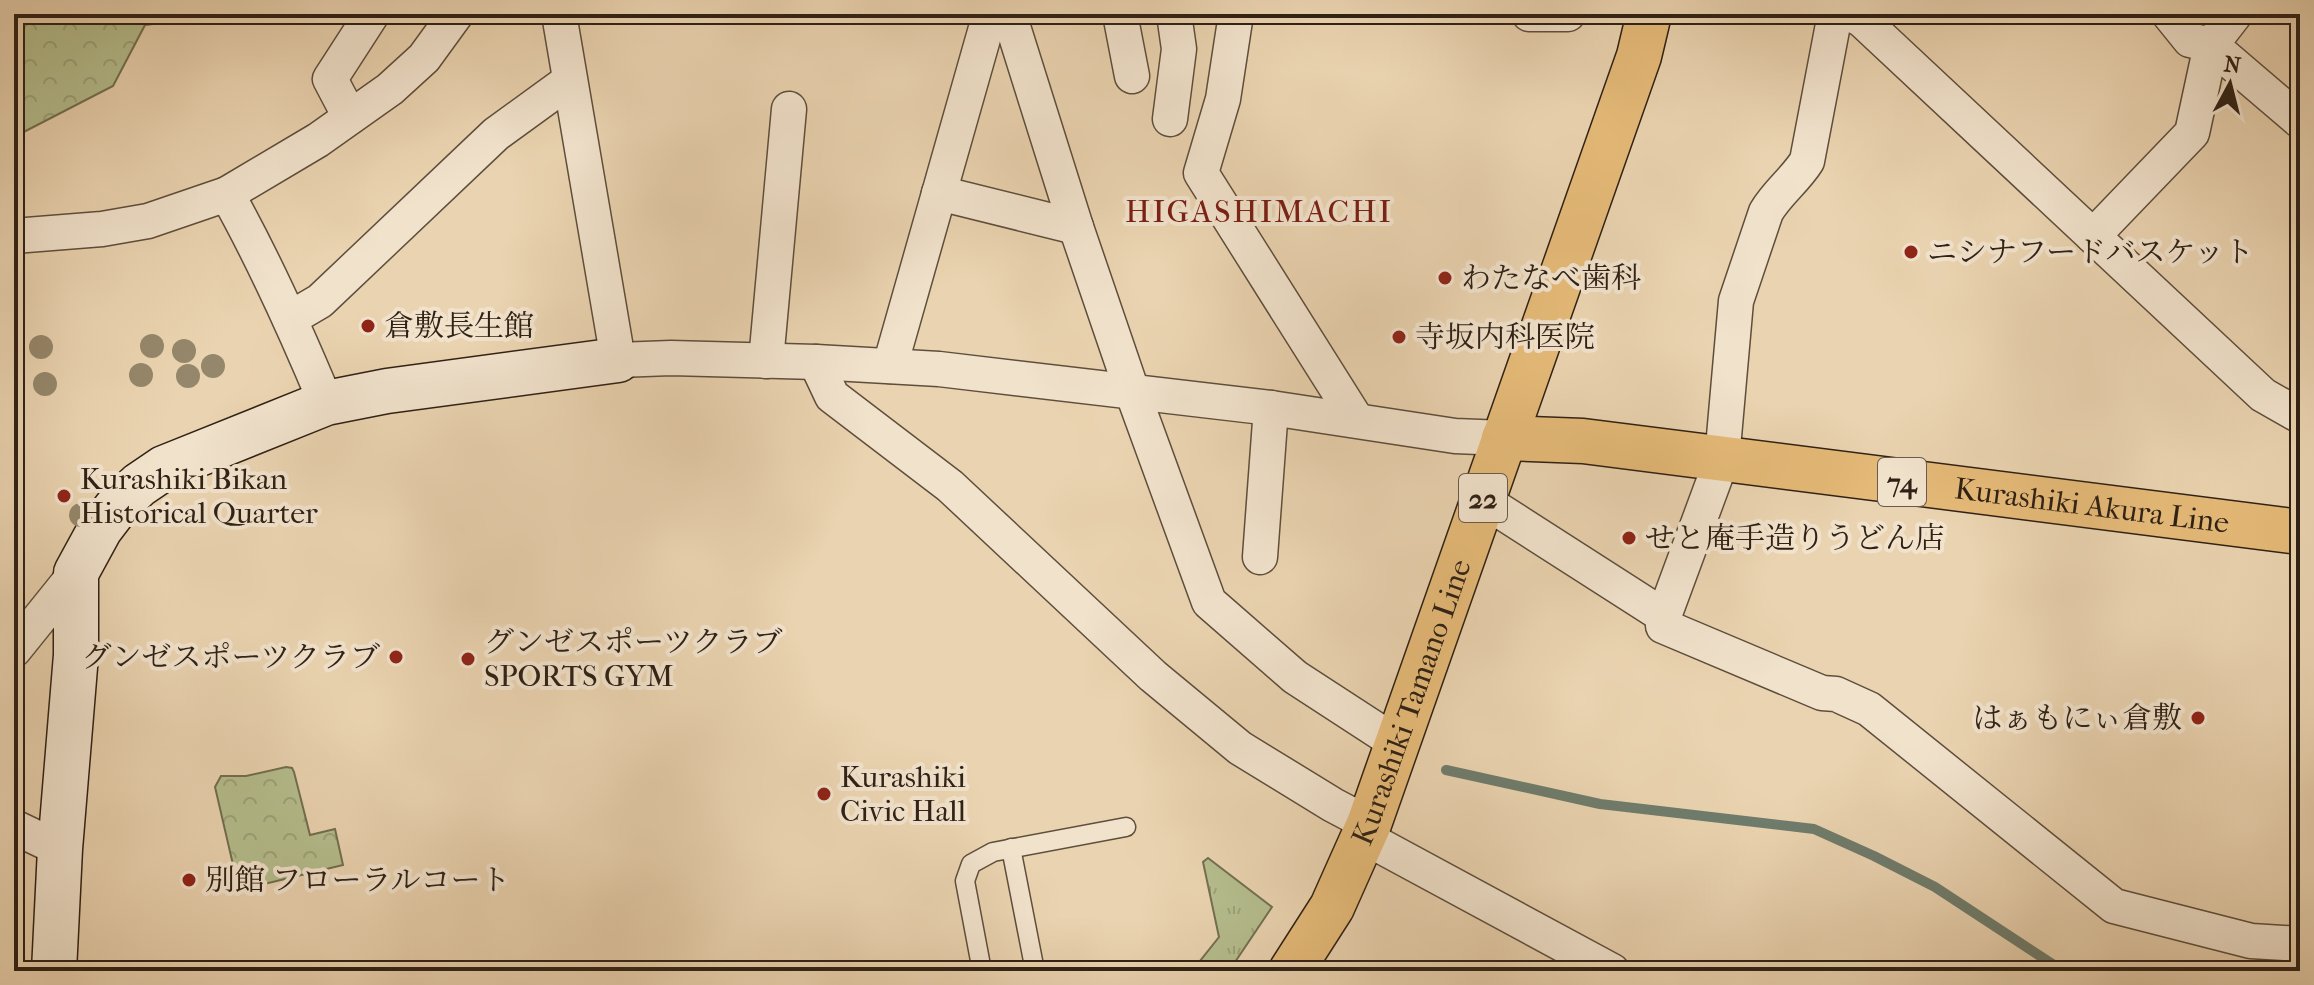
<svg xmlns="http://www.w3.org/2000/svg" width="2314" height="985" font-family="'IM FELL French Canon','Noto Serif JP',serif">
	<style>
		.grass { fill: url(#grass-tufts); stroke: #726f51; stroke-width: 2 }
		.forest { fill: url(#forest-crowns); stroke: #726f51; stroke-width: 2 }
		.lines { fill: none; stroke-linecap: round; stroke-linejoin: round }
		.stream { stroke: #6f7c6c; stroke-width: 10 }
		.lane-casing { stroke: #5e4e3c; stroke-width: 21 }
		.street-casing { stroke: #5e4e3c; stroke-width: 37 }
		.secondary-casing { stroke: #2f2115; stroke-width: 47 }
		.primary-casing { stroke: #2f2115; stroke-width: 47 }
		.lane { stroke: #f1e2cc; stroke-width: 18 }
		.street { stroke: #f1e2cc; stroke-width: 34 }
		.secondary { stroke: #f1e2cc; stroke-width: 44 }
		.primary { stroke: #e5ba78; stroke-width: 44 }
		.tree { fill: #95876b }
		.poi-dot { fill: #8f2418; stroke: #f1e2cc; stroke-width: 3 }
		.labels { text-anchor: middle; stroke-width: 8; stroke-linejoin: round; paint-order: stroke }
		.shield { fill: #f1e2cc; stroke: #695b4c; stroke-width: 2 }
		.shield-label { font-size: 28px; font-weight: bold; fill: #2f2115 }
		.poi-label { font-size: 30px; fill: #2f2115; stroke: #f1e2cc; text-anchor: start }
		.street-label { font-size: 30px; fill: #2f2115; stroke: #f1e2cc }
		.neighbourhood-label { font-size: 32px; letter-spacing: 2px; fill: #7a1f14; stroke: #f1e2cc }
	</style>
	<defs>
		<pattern id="grass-tufts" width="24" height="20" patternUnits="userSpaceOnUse" patternTransform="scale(2)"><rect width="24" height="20" fill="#b5bd8d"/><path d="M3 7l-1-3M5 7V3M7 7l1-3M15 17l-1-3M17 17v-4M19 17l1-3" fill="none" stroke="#9ca279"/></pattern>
		<pattern id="forest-crowns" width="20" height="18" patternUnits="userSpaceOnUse" patternTransform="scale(2)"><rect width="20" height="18" fill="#b5bd8d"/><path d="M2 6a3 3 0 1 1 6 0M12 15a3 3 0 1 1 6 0" fill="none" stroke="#9ca279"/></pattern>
	</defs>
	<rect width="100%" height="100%" fill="#ead3b0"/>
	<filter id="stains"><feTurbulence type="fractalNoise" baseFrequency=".0025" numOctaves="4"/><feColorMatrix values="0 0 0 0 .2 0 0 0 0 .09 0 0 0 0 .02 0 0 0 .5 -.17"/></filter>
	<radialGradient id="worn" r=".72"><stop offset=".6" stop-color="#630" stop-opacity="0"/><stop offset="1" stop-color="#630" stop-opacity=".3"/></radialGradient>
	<polygon class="grass" points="1208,858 1272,907 1229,971 1192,971 1219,937 1203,862"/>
	<g class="forest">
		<polygon points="14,14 235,14 145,25 113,86 14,137"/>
		<polygon points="286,767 292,768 294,772 310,835 335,829 343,865 256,886 242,885 234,869 215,787 221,776 246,776"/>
	</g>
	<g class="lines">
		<polyline class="stream" points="1446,770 1600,804 1814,829 1874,856 1935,887 2063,971"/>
		<g class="lane-casing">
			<g id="lane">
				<polyline points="1011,848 1035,971"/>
				<polyline points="982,971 965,881 971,864 993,852 1126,827"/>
			</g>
		</g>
		<g class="street-casing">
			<g id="street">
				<polyline points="559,14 618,360 671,358 816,362 939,369 1271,408 1455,436 1504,438"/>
				<polyline points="1009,14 1076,227 1132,391 1209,602 1295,677 1398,744"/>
				<polyline points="1120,14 1132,76"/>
				<polyline points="1236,14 1223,99 1201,173 1356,419"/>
				<polyline points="1529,14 1568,14"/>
				<polyline points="1851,14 1862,20 2263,395 2300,416"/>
				<polyline points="2169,14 2190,40 2211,45 2235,14"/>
				<polyline points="350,117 330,79 372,14"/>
				<polyline points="1170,119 1179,49 1174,14"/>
				<polyline points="939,193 1076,227"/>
				<path d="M 227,194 C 265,262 296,331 326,403"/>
				<polyline points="14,236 102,229 148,221 227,194 318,140 390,89 424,58 456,14"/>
				<polyline points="2093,236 2192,133 2211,45 2300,121"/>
				<polyline points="291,318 320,301 496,134 569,81"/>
				<polyline points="766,361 789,109"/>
				<polyline points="816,362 832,396 950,486 1153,676 1240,748 1333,805 1369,824"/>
				<polyline points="890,366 990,14"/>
				<path d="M 1483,500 L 1664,616 L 1722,459 L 1736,301 L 1766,212 C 1777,193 1795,180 1807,161 L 1835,14"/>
				<polyline points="1260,557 1271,408"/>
				<polyline points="1664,616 1663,626 1822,693 1836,694 1869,709 2114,906 2251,941 2300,944"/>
				<polyline points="14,650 76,573"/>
				<polyline points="14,827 60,849"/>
				<polyline points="1364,837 1612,971"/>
			</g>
		</g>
		<g class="secondary-casing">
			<polyline id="secondary" points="54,971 60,849 76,655 76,573 100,529 119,504 139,485 164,468 326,403 387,391 618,360"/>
		</g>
		<g class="primary-casing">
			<g id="primary">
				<path id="s1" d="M 1504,438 L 1583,441 L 2300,532"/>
				<path id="s2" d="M 1291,971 L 1332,907 L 1369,824 L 1639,56 L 1649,14"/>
			</g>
		</g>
		<use href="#lane" class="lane"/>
		<use href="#street" class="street"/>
		<use href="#secondary" class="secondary"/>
		<use href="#primary" class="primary"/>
	</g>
	<g class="tree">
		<circle cx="152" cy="346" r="12"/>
		<circle cx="41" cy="347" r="12"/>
		<circle cx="184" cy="351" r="12"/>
		<circle cx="213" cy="366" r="12"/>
		<circle cx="141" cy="375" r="12"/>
		<circle cx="188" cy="376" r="12"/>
		<circle cx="45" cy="384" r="12"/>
		<circle cx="81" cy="515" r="12"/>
	</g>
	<g class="poi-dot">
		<circle cx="1911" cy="252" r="8"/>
		<circle cx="1445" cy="278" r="8"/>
		<circle cx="368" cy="326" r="8"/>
		<circle cx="1399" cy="337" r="8"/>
		<circle cx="64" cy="496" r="8"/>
		<circle cx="1629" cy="538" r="8"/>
		<circle cx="396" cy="657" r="8"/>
		<circle cx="468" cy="659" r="8"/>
		<circle cx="2198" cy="718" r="8"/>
		<circle cx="824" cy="794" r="8"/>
		<circle cx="189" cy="880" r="8"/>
	</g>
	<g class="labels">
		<g class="shield">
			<rect x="1878" y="458" width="48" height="48" rx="6"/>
			<rect x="1459" y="474" width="48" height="48" rx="6"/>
		</g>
		<g class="shield-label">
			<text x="1902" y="492">74</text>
			<text x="1483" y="508">22</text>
		</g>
		<g class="poi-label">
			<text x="1927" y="262">ニシナフードバスケット</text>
			<text x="1461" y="288">わたなべ歯科</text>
			<text x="384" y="336">倉敷長生館</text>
			<text x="1415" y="347">寺坂内科医院</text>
			<text x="80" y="489">Kurashiki Bikan<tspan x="80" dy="34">Historical Quarter</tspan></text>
			<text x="1645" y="548">せと庵手造りうどん店</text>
			<text x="484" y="652">グンゼスポーツクラブ<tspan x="484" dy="34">SPORTS GYM</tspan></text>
			<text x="380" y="667" text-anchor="end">グンゼスポーツクラブ</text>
			<text x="2182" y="728" text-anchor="end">はぁもにぃ倉敷</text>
			<text x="840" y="787">Kurashiki<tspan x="840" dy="34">Civic Hall</tspan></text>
			<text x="205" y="890">別館 フローラルコート</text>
		</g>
		<g class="street-label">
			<text dy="10" stroke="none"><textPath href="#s1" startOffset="592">Kurashiki Akura Line</textPath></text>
			<text dy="10" stroke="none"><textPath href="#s2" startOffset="296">Kurashiki Tamano Line</textPath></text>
		</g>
		<g class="neighbourhood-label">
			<text x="1259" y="222">HIGASHIMACHI</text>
		</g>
	</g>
	<rect width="2314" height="985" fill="none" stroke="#ead3b0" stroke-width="48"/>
	<rect x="16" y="16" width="2282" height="953" fill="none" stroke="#2f2115" stroke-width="4"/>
	<rect x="24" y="24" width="2266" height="937" fill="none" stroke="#2f2115" stroke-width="2"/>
	<g transform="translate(2230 84) rotate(7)" stroke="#f1e2cc" stroke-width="6" paint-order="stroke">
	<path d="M0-6L14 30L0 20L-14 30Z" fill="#2f2115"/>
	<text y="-12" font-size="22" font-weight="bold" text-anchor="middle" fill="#2f2115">N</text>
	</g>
	<rect width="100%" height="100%" filter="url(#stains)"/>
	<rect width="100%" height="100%" fill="url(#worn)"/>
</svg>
